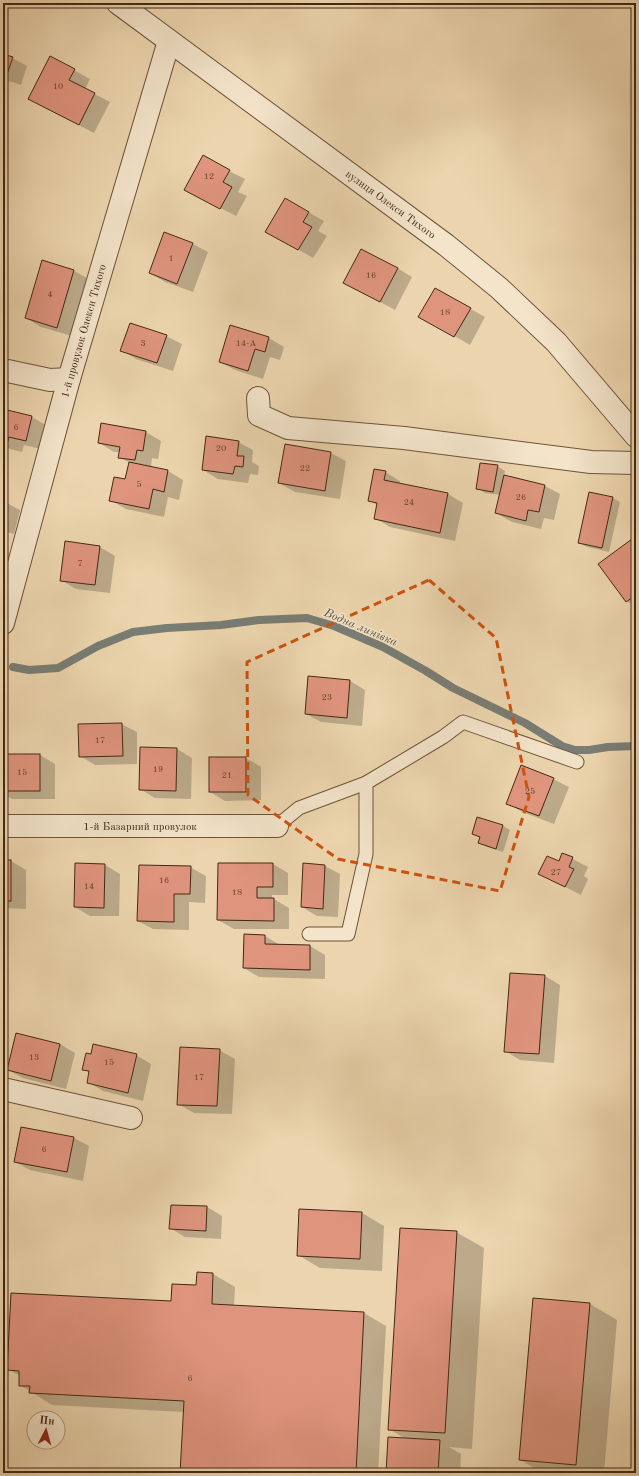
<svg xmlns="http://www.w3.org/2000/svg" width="639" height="1476" font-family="'Old Standard TT',serif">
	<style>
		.shadow { fill: #0003 }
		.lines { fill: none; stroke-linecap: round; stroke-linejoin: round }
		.stream { stroke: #797d74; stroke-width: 8 }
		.building { fill: #df947e; stroke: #442813 }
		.service-casing { stroke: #6e533a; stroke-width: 15 }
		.minor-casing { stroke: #6e533a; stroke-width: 24 }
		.service { stroke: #f3e4ca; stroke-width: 13 }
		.minor { stroke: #f3e4ca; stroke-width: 22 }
		.marked { fill: none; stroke: #cf520d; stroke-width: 3; stroke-dasharray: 8 5; stroke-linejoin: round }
		.labels { text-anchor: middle; stroke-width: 3; stroke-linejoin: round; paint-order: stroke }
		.number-label { font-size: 9px; fill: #6b432e }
		.street-label { font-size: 11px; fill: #442813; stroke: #f3e4ca }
		.water-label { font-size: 12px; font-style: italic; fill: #5a4c3c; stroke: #f3e4ca }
	</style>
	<rect width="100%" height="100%" fill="#ecd5ae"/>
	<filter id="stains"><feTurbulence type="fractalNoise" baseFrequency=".005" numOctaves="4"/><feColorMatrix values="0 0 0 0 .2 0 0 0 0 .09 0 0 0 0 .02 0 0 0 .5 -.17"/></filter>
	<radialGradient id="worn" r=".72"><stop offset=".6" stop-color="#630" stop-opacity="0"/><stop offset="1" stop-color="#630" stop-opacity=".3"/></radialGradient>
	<g class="shadow">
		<polygon points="3,55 12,58 27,66 21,85 9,81 3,98"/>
		<polygon points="50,57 90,79 85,89 110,102 94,133 44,107"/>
		<polygon points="229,171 245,179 238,192 247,196 236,216 201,198"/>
		<polygon points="285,199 324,221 318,231 327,236 313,258 267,231"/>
		<polygon points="193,244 208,252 193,292 165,282 150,273"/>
		<polygon points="43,262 74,271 89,279 72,336 41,327 26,318"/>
		<polygon points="397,268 412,277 395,310 360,291"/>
		<polygon points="435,289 485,317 470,345 420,316"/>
		<polygon points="231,326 269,338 284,347 280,360 270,357 263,379 235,370 220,362"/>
		<polygon points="166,336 182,344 173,371 136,359 121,350"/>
		<polygon points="3,410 32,417 47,426 41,449 24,445 22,452 3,447"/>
		<polygon points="102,424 146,432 161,441 158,459 152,458 151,467 168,471 183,480 179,500 168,497 164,517 126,509 110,500 126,480 130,463 119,457 120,452 114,452 99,443"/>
		<polygon points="238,442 253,450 252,462 259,466 258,475 250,474 248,483 218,479 203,470"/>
		<polygon points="285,445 331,453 346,461 340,499 295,492 279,483"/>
		<polygon points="497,466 505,471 504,476 545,486 560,494 554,520 544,518 541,529 512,522 496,513 501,495 485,493 477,488"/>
		<polygon points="385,472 400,481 400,484 448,494 463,503 455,541 390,527 375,518 377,505 369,500"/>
		<polygon points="613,498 620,502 609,552 587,547 579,543"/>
		<polygon points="3,501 20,510 14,534 3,531 3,533"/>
		<polygon points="632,540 636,543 636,607 627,601"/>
		<polygon points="100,547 115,556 110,593 76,589 61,580"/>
		<polygon points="309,677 350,681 365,690 362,726 321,722 306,714"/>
		<polygon points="121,724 137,732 137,764 95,765 80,756"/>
		<polygon points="177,749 192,758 191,799 155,798 140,789"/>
		<polygon points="3,755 40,755 55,764 55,799 12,799 3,794"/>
		<polygon points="246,758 261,767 261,800 225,801 210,792"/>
		<polygon points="553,779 569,787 554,824 522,812 507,803"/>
		<polygon points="478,818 503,826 510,830 503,852 487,847 479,843 481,838 473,834"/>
		<polygon points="563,854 588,867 584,876 588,879 581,895 540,874 559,862"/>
		<polygon points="3,861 11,861 26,870 26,909 3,908"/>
		<polygon points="219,864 273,864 288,873 288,895 272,895 272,899 274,899 289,908 289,929 234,929 218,920"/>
		<polygon points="105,865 120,874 119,916 90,916 75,907"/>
		<polygon points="325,866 340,874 338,917 317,916 302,907"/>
		<polygon points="190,867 206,876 205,903 189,902 189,930 153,929 138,921"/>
		<polygon points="265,936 280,945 310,946 325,955 325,979 259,977 244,968"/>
		<polygon points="545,976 560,985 554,1063 520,1060 505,1051"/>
		<polygon points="60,1044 75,1053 66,1089 23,1078 8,1070"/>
		<polygon points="219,1050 235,1059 232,1114 194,1113 178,1104"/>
		<polygon points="136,1055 151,1064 143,1101 103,1091 88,1082 90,1073 83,1069"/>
		<polygon points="21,1128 74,1138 89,1146 83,1181 30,1170 15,1162"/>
		<polygon points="207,1207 222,1216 221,1239 185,1237 170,1228"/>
		<polygon points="300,1210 362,1213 384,1226 382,1271 320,1268 298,1255"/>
		<polygon points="456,1232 484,1248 472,1449 449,1447 461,1454 460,1473 387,1473 406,1439 389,1429"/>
		<polygon points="213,1274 235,1287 234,1306 364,1313 386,1326 378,1473 181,1473 184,1412 52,1405 20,1385 20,1376 8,1369 172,1302"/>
		<polygon points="590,1304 617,1320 604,1473 543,1473 520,1460"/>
	</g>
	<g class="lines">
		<polyline class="stream" points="13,667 29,670 58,668 98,646 133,632 167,628 221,625 259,620 307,618 334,626 383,647 426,671 453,688 525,723 562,746 575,750 589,750 608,747 636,746"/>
	</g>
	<g class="building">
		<polygon points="3,54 13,57 6,77 3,76"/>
		<polygon points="50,56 75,69 69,80 95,93 79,125 28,99"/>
		<polygon points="203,155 230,170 223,182 232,187 220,209 184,190"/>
		<polygon points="285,198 309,212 303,222 312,227 298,250 265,232"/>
		<polygon points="164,232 193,243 177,284 149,273"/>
		<polygon points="361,249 398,268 380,302 343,283"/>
		<polygon points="42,260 74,270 57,328 25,318"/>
		<polygon points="435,288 471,308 454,337 418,317"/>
		<polygon points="130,323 167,335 157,363 120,351"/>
		<polygon points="230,325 269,337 265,352 255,349 248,371 219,362"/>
		<polygon points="3,409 32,416 26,441 9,437 7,444 3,443"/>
		<polygon points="101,423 146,431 143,451 137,450 135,460 118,458 120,447 98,443"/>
		<polygon points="206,436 239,441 237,456 244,456 243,467 235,466 233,474 202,470"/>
		<polygon points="285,444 331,452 325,491 278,483"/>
		<polygon points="129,462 168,470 164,492 153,489 149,509 109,501 114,477 125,479"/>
		<polygon points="480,463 498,465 493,492 476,489"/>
		<polygon points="374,469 386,471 384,480 448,493 440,533 374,519 377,503 368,501"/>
		<polygon points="504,475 545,485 539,512 528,510 526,521 495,513"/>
		<polygon points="589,492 613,497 602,548 578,543"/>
		<polygon points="632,539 636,545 636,595 626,602 598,564"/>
		<polygon points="65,541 100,546 95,585 60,581"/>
		<polygon points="308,676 350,680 347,718 305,714"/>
		<polygon points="122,723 123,756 79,757 78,724"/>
		<polygon points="140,747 177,748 176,791 139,790"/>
		<rect x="3" y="754" width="37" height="37"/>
		<rect x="209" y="757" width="37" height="35"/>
		<polygon points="521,765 554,778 539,816 506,804"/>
		<polygon points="477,817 503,825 496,849 478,843 480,837 472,834"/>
		<polygon points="562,853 573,857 569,867 574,869 565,887 538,874 547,856 559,861"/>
		<rect x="3" y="860" width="8" height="41"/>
		<polygon points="75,863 105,864 104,908 74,907"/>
		<polygon points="218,863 273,863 273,887 257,887 257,898 274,898 274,921 217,920"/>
		<polygon points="303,863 325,865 323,909 301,907"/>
		<polygon points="139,865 191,866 190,894 174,894 174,922 137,921"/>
		<polygon points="244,934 265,935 265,944 310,945 310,970 243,968"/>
		<polygon points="510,973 545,975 539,1054 504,1052"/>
		<polygon points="16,1033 60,1044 51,1081 7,1070"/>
		<polygon points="93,1044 137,1054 128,1093 87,1083 89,1071 82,1070 86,1053 91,1054"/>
		<polygon points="180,1047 220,1049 217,1106 177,1105"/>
		<polygon points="21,1127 74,1137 67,1172 14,1162"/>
		<polygon points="171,1205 207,1206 206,1231 169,1229"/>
		<polygon points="299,1209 362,1212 360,1259 297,1256"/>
		<polygon points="400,1228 457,1231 445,1433 388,1430"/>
		<polygon points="197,1272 213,1273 212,1304 364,1312 356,1473 180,1473 184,1401 29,1393 30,1386 19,1386 19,1371 7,1370 11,1293 171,1301 172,1284 196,1285"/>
		<polygon points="533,1298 590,1303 576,1465 519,1460"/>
		<polygon points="388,1437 440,1440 438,1473 386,1473"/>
	</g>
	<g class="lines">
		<g class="service-casing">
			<g id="service">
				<polyline points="277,826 299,808 366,783 443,737 463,722 577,762"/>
				<polyline points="309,934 348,934 366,854 366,783"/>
			</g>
		</g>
		<g class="minor-casing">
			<g id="minor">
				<polyline points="118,3 446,245 499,288 556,342 636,436"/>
				<polyline points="3,370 50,380 69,379"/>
				<polyline points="258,398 259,415 288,428 404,438 591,462 636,463"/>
				<polyline points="3,623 69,379 169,41"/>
				<polyline points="3,826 277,826"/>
				<polyline points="3,1089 131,1118"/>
			</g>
		</g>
		<use href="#service" class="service"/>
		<use href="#minor" class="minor"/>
	</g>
	<path class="marked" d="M 429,580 L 496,638 L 529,797 L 500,891 L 338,859 L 248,795 L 247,662 Z"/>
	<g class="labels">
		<g class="number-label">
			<text x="58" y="89">10</text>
			<text x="209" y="179">12</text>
			<text x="171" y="261">1</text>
			<text x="371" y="278">16</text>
			<text x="50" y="297">4</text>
			<text x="445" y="315">18</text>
			<text x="143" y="346">3</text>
			<text x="246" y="346">14-А</text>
			<text x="16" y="430">6</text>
			<text x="221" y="451">20</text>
			<text x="305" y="471">22</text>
			<text x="139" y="487">5</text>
			<text x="521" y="500">26</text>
			<text x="409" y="505">24</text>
			<text x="80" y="566">7</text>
			<text x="327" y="700">23</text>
			<text x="100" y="743">17</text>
			<text x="158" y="772">19</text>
			<text x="22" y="775">15</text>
			<text x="227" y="778">21</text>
			<text x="530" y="794">25</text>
			<text x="556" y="875">27</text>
			<text x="164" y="883">16</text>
			<text x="89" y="889">14</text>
			<text x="237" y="895">18</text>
			<text x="34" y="1060">13</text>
			<text x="109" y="1065">15</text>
			<text x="199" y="1080">17</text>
			<text x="44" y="1152">6</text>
			<text x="190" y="1381">6</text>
		</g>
		<g class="street-label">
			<text transform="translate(391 204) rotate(36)" y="4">вулиця Олекси Тихого</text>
			<text transform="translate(83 331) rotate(-74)" y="4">1-й провулок Олекси Тихого</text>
			<text x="140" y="830">1-й Базарний провулок</text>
		</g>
		<g class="water-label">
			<text transform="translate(361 627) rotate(23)" y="4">Водна линівка</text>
		</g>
	</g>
	<rect width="639" height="1476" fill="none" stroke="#ecd5ae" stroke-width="16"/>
	<rect x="4" y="4" width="631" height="1468" fill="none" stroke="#442813" stroke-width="2"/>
	<rect x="8" y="8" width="623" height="1460" fill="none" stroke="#442813"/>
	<g transform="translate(46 1430) rotate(6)"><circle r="19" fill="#f3e4ca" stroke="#ad9981"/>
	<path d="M0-3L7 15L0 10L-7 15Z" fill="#8f2418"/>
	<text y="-6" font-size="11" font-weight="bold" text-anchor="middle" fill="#442813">Пн</text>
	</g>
	<rect width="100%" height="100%" filter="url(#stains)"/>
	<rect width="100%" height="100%" fill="url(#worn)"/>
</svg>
